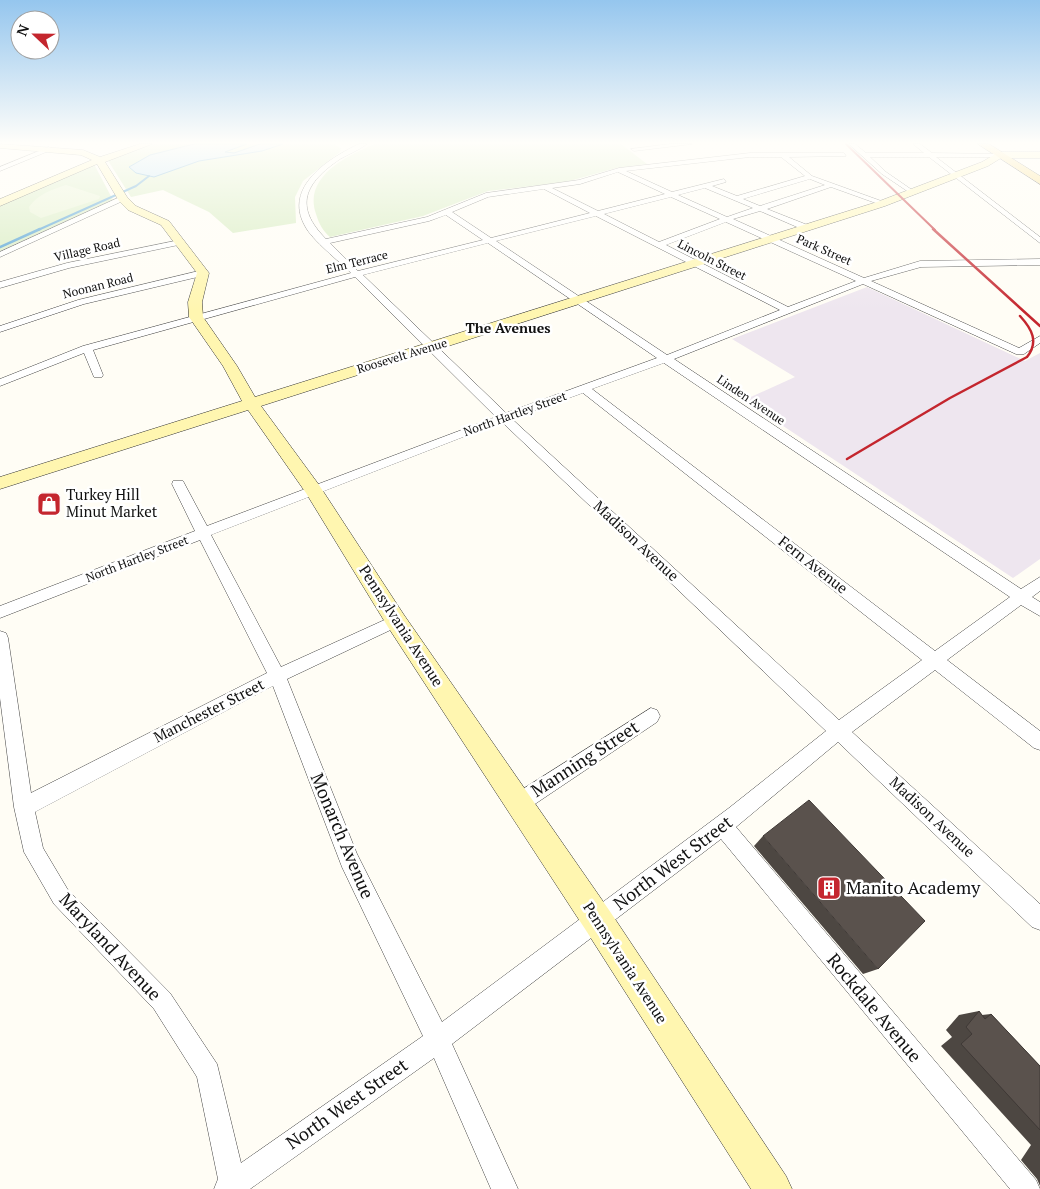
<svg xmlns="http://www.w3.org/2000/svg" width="1040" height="1189" font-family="'PT Serif',serif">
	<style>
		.industrial { fill: #eee6ef }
		.green { fill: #d5ebbd }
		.pitch { fill: #e6f2cf }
		.water { fill: #b9e0f7; stroke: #3f96cf }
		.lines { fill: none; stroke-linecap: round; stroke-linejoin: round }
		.stream-far1 { stroke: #3f96cf; stroke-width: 2 }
		.stream { stroke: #3f96cf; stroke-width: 2.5 }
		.street-casing { stroke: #444; stroke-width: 1 }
		.secondary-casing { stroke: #333; stroke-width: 1 }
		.primary-casing { stroke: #222; stroke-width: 1 }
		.street { fill: #fff; fill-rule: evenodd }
		.secondary { fill: #fff6b0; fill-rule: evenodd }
		.primary { fill: #f9d66b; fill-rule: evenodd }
		.rail-far1 { stroke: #c4262e; stroke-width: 2 }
		.rail { stroke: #c4262e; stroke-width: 2.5 }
		.wall { fill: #4d4742 }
		.building { fill: #5a524d; stroke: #3f3936 }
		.labels { text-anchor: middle; stroke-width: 5; stroke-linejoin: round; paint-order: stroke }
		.far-street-label { font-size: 12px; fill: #111; stroke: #fff }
		.far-neighbourhood-label { font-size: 14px; font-weight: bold; fill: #111; stroke: #fff }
		.poi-label { font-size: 15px; fill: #111; stroke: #fff; text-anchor: start }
		.street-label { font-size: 15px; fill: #111; stroke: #fff }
		.near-street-label { font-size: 18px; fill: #111; stroke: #fff }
		.near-poi-label { font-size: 18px; fill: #111; stroke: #fff; text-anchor: start }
	</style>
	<rect width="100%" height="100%" fill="#fffdf5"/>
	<polygon class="industrial" points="867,287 1025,361 1040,353 1040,559 1013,578 744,400 795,377 732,339"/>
	<g class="green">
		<polygon points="153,144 333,144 341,148 340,152 303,181 295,197 296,223 233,233 209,212 163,190 131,197 107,159"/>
		<path d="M 375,144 L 621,144 L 647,164 L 616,168 L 566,182 L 488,191 L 423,216 L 330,237 C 323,231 319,224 316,214 C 303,177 346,156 375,144 Z"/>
		<polygon points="91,166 95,166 113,200 0,251 0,205"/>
	</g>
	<path class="pitch" d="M 66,185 L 100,196 L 99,199 L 41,218 L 30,212 L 29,207 C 38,194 51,190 66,185 Z"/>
	<polygon class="water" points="194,144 247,144 225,152 234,153 260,144 283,144 262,151 199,161 154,177 136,173 129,167 150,155"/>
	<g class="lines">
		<polyline class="stream-far1" points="38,230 136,186 149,176"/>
		<polyline class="stream" points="0,247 40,229"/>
		<g class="street-casing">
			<g id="street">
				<path d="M 359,144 L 367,144 C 359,150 349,154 340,159 C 305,183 293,206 326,239 L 427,217 L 486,193 L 579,180 L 619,168 L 750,153 L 844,153 L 846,156 L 789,157 L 812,176 L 884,202 L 884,206 L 831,187 L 767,209 L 810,226 L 810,230 L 804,230 L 760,211 L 733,219 L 864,278 L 920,261 L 1040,259 L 1040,265 L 921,267 L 871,281 L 1019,348 L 1040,336 L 1040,343 L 1024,354 L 1016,354 L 863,284 L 674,359 L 1021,589 L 1040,577 L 1040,591 L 1032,597 L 1040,602 L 1040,616 L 1021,605 L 947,660 L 1040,731 L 1040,750 L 1034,748 L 935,670 L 852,732 L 1040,904 L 1040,930 L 1032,927 L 838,742 L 736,827 L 1036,1180 L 1040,1189 L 1010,1189 L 721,839 L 452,1044 L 518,1189 L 491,1189 L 434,1058 L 250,1189 L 214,1189 L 218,1179 L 197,1077 L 154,1009 L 54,904 L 24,852 L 14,807 L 0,698 L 0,631 L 6,633 L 8,638 L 31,793 L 267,673 L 200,540 L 0,618 L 0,606 L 195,531 L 172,484 L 173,481 L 183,481 L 207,526 L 496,417 L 355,277 L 93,350 L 103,375 L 102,377 L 94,377 L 84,353 L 0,386 L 0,379 L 83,346 L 351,273 C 339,261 312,240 305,226 C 283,187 329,158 359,144 ZM 750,157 L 781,157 L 805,176 L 737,196 L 712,186 L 726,182 L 724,179 L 672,192 L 626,171 ZM 618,172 L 665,194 L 598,211 L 552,188 L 580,184 ZM 810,179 L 825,185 L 760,206 L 743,199 ZM 705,188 L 753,208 L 727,217 L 678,195 ZM 544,189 L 590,213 L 491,238 L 452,212 L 488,197 ZM 671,197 L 720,219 L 659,242 L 604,214 ZM 446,215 L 483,240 L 358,271 L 330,243 L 429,221 ZM 596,216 L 780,310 L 667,355 L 496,241 ZM 726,222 L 856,281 L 788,307 L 666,245 ZM 488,243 L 657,358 L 506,413 L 363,275 ZM 664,363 L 1010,597 L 935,651 L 592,389 ZM 583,393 L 922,660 L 839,720 L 512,419 ZM 502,422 L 826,731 L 729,808 L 442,1022 L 357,854 L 287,679 L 401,625 L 404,621 L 401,617 L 396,615 L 391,617 L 281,667 L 211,535 ZM 273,686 L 342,867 L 423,1036 L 241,1163 L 217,1064 L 170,993 L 68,890 L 43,848 L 35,812 Z"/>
				<polygon points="670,144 692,144 634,151 631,149"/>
				<polygon points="849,144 855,144 866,153 924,153 913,144 920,144 932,153 1001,154 999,157 936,157 1040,237 1040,243 929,157 870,157 886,172 915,192 913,195 882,174"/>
				<polygon points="49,147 51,150 0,171 0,167"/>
				<polygon points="120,197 127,199 0,257 0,252"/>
				<polygon points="180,240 184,242 183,244 69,268 0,288 0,282 67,263"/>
				<polygon points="203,270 206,271 206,275 84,304 0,332 0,326 78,300"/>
				<polygon points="651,708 657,710 660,716 657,722 526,810 519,812 512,810 509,803 512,796"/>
			</g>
		</g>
		<g class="secondary-casing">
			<polygon id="secondary" points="0,144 83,150 100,157 140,144 152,144 105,162 127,197 136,206 169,221 209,273 202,302 203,317 237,366 255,397 877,202 982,162 999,152 1040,152 1040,158 1001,158 988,166 885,206 261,406 319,485 404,615 609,910 786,1176 792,1189 751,1189 587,932 388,627 306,493 248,410 0,489 0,477 242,401 223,366 189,317 188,302 197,273 161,225 128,210 119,201 97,164 0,206 0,199 92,160 81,155 0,148"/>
		</g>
		<g class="primary-casing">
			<polygon id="primary" points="978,144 989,144 1040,176 1040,184"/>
		</g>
		<use href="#street" class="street"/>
		<use href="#secondary" class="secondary"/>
		<use href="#primary" class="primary"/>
		<polyline class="rail-far1" points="846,144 935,230"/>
		<g class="rail">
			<polyline points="933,229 1040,326"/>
			<path d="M 847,459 L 950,398 L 1027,357 C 1039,342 1032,329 1020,316"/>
		</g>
	</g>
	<g class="wall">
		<polygon points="763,836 878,969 863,974 754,846"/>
		<polygon points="979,1011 982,1015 991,1014 1040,1066 1040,1186 1037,1179 1021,1160 1031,1145 941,1046 952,1037 946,1030 959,1015"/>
	</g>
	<g class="building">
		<polygon points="809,800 925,921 878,969 763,836"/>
		<polygon points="979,1011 985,1019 991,1014 1040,1066 1040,1130 961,1044 972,1034 966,1027"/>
	</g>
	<linearGradient id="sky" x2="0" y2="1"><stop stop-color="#95c6ee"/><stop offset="0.46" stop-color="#fffefa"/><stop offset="1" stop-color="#fffefa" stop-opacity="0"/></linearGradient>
	<rect width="1040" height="310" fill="url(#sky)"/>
	<defs>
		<g id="shop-square" transform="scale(1.25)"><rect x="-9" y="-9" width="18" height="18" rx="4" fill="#c4262e" stroke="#fff"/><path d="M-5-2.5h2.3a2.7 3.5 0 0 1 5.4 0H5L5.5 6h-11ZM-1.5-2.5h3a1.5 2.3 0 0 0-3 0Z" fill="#fff"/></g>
		<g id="building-square" transform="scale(1.25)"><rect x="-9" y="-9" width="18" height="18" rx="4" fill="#c4262e" stroke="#fff"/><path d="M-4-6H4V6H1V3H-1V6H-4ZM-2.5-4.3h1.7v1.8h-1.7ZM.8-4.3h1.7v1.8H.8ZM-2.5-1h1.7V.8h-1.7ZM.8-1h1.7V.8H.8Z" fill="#fff"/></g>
	</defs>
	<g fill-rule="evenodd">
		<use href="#shop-square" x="49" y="504"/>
		<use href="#building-square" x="829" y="888"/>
	</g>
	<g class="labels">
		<g class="far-street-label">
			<text transform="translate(87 250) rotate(-13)" y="4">Village Road</text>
			<text transform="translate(824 250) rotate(24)" y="4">Park Street</text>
			<text transform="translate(712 260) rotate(27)" y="4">Lincoln Street</text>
			<text transform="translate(357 262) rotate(-14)" y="4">Elm Terrace</text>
			<text transform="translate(98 286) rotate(-14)" y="4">Noonan Road</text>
			<text transform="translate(402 356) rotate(-17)" y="4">Roosevelt Avenue</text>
			<text transform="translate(751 400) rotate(34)" y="4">Linden Avenue</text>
			<text transform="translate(515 414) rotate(-20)" y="4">North Hartley Street</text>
			<text transform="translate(137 559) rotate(-21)" y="4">North Hartley Street</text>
		</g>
		<g class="far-neighbourhood-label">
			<text x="508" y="333">The Avenues</text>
		</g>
		<g class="poi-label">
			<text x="66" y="500">Turkey Hill<tspan x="66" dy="17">Minut Market</tspan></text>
		</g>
		<g class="street-label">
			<text transform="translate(636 541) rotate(43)" y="5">Madison Avenue</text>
			<text transform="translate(813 565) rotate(38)" y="5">Fern Avenue</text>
			<text transform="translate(401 626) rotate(57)" y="5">Pennsylvania Avenue</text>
			<text transform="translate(209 711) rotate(-27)" y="5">Manchester Street</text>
			<text transform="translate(932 817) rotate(43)" y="5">Madison Avenue</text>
			<text transform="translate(625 963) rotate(57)" y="5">Pennsylvania Avenue</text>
		</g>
		<g class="near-street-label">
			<text transform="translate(585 759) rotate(-33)" y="6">Manning Street</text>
			<text transform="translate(342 836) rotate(67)" y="6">Monarch Avenue</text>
			<text transform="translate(673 863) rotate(-37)" y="6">North West Street</text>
			<text transform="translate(110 947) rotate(47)" y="6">Maryland Avenue</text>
			<text transform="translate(874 1008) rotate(50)" y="6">Rockdale Avenue</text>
			<text transform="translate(347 1104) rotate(-35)" y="6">North West Street</text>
		</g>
		<g class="near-poi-label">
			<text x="846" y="894">Manito Academy</text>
		</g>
	</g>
	<g transform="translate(35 35) rotate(292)"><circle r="24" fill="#ffffff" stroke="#a0a0a0"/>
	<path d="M0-4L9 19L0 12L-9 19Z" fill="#c4262e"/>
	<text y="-8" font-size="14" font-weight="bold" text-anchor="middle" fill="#111111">N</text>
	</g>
</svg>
